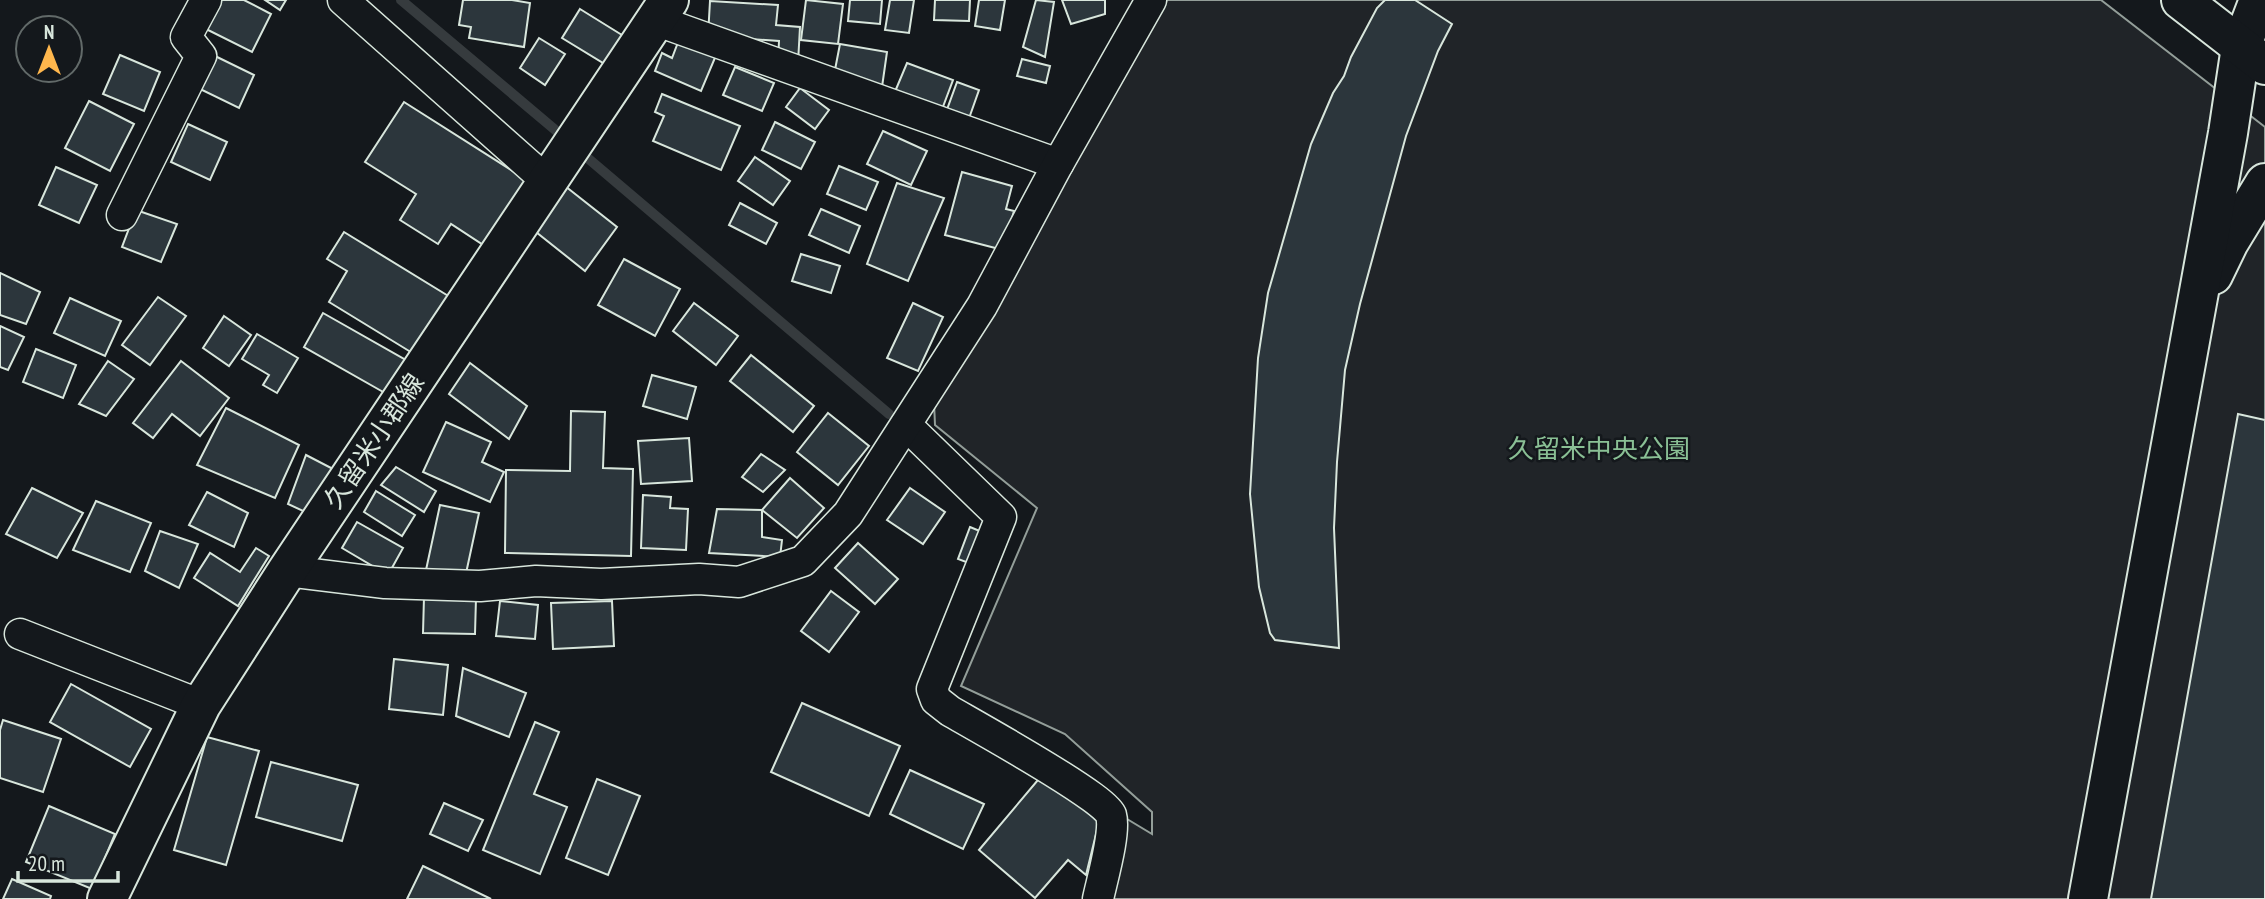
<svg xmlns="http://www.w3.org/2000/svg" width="2265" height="899" font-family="'PT Sans Narrow','Noto Sans JP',sans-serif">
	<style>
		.green { fill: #202428; stroke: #939e99; stroke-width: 2 }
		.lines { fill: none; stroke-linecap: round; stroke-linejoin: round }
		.stream { stroke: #363b3e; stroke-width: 10 }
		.building { fill: #2c363c; stroke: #d8e6dc; stroke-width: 2 }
		.street-casing { stroke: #d8e6dc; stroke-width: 33 }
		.secondary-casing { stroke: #d8e6dc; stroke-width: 42 }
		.primary-casing { stroke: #d8e6dc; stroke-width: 42 }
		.highway-casing { stroke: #d8e6dc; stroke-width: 42 }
		.street { stroke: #14181c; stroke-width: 30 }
		.secondary { stroke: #14181c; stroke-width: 38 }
		.primary { stroke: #14181c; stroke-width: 38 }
		.highway { stroke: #14181c; stroke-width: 38 }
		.labels { text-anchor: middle; stroke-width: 5; stroke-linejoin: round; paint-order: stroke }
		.street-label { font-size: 26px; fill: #d8e6dc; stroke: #14181c }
		.park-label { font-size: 26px; fill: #8ac095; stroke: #14181c }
	</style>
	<rect width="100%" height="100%" fill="#14181c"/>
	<polygon class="green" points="1167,0 2101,0 2265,127 2265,899 1110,899 1127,819 1152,834 1152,812 1065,734 961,686 1037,508 935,425 934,402"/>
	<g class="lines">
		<g class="stream">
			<polyline points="401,0 566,139"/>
			<polyline points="577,149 889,414"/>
		</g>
	</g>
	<g class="building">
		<polygon points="219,0 244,0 271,14 252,52 204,28"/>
		<polygon points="265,0 286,0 280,10"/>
		<polygon points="463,0 512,0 530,3 524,47 469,38 471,27 459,25"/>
		<polygon points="806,0 843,4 838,44 801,40"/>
		<polygon points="850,0 882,0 880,24 848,21"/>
		<polygon points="890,0 914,0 909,33 885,30"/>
		<polygon points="935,0 970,0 969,21 934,20"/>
		<polygon points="979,0 1005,0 1000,30 975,26"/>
		<polygon points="1036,0 1054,2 1045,57 1023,47"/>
		<polygon points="1062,0 1105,0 1105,14 1071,24"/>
		<polygon points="1385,0 1415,0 1452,24 1438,51 1406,136 1360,304 1345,370 1337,462 1334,528 1339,648 1275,640 1270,633 1259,587 1250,494 1258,358 1268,293 1311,144 1333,93 1344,76 1351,57 1377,8"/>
		<polygon points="710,1 778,5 776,25 800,27 798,63 778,62 779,41 708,36"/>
		<polygon points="580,9 630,40 613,69 562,38"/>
		<polygon points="680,37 717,53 701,91 655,71 662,53 672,58"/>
		<polygon points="539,38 565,54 545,85 520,68"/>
		<polygon points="840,44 887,52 882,87 833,80"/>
		<polygon points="120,55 160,72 144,111 103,94"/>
		<polygon points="213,55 254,75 239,108 198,88"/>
		<polygon points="1022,59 1050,66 1046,83 1017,76"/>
		<polygon points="907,63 953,80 941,112 894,94"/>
		<polygon points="735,67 774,83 762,111 723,95"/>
		<polygon points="957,82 979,90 967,124 945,115"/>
		<polygon points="800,88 829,110 815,129 786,107"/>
		<polygon points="662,94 740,126 721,170 653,141 664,116 655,112"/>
		<polygon points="89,101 134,124 110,171 65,148"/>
		<polygon points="404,102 530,182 488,248 451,224 438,244 400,220 416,194 365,162"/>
		<polygon points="775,122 815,142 801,169 762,150"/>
		<polygon points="188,124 227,142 210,180 171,162"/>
		<polygon points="883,131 927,151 911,185 867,164"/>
		<polygon points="755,157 790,181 773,205 738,181"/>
		<polygon points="839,166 878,182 866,210 827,194"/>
		<polygon points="56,167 97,185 79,223 39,205"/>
		<polygon points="962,172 1012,186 1006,209 1014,211 1003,250 945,235"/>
		<polygon points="897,183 944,198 908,281 867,264"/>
		<polygon points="565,186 617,227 585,271 536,232"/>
		<polygon points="740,203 777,223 766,244 729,225"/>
		<polygon points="821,209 860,226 849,253 809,235"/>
		<polygon points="136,210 177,224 161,262 122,247"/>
		<polygon points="344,232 450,297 414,354 329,302 347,271 327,259"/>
		<polygon points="801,254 840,266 831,293 792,281"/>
		<polygon points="624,259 680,289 655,336 598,305"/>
		<polygon points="0,273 40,292 26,324 0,315"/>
		<polygon points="158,297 186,316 150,365 122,345"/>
		<polygon points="70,298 121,321 105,356 54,333"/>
		<polygon points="694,303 738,336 716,365 673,331"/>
		<polygon points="913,303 943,317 918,371 887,358"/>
		<polygon points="323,313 411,363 392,397 304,347"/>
		<polygon points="224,316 251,335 229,366 203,348"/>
		<polygon points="0,326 24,337 8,370 0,367"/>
		<polygon points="257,334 298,358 277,393 263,385 269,375 242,359"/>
		<polygon points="36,349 76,365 63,398 23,382"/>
		<polygon points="751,355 814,406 793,432 730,381"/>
		<polygon points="108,361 134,379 106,416 79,404"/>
		<polygon points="181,361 229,398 200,436 172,414 153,438 133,423"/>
		<polygon points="470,363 527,406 509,439 449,394"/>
		<polygon points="652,375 696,387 687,419 643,406"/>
		<polygon points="226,408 299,445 275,498 197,465"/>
		<polygon points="571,411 605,412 603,468 633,469 631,556 505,553 506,470 570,471"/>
		<polygon points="828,413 869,446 838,485 797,452"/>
		<polygon points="2238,414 2265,420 2265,899 2151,899"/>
		<polygon points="446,422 491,442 482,462 504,472 490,502 423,472"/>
		<polygon points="689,438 692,481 641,484 638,441"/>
		<polygon points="761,454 785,470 763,492 742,477"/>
		<polygon points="306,455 335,470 314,516 288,504"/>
		<polygon points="396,467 436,491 424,512 381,485"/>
		<polygon points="790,478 824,508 797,538 762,510"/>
		<polygon points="32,488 83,513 57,558 6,534"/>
		<polygon points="910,488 945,512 923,544 887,520"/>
		<polygon points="376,491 415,515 402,536 364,512"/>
		<polygon points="207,492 248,513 234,547 189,525"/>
		<polygon points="643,495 671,497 670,508 688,509 686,550 641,548"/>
		<polygon points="96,501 151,523 130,572 73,550"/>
		<polygon points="440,505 479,513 465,578 426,570"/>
		<polygon points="717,509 762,510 762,537 782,540 780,557 709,553"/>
		<polygon points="357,522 403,548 388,575 342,548"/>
		<polygon points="970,527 987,534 974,565 958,559"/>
		<polygon points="160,531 198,544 179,588 145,571"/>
		<polygon points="858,543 898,579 875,604 835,568"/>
		<polygon points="256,548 269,556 238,606 194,578 210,553 240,572"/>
		<polygon points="831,591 859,612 829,652 801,631"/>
		<polygon points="424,597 476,598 475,634 423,633"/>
		<polygon points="500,601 538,605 535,639 496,636"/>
		<polygon points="612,601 614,646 553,649 551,603"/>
		<polygon points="394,659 448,665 443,715 389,709"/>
		<polygon points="463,668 526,693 509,737 456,716"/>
		<polygon points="71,684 151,729 130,767 50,722"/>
		<polygon points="802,703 900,746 869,816 771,772"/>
		<polygon points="3,720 61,739 43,792 0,778 0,730"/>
		<polygon points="535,722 559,732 534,794 567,807 540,874 483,850"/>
		<polygon points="207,737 259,751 226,865 174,850"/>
		<polygon points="271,762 358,785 342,841 256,817"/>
		<polygon points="910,770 984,804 963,849 890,814"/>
		<polygon points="1043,774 1099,822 1086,875 1068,860 1035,898 979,850"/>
		<polygon points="597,779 640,796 608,875 566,858"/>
		<polygon points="444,803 483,820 468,851 430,834"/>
		<polygon points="49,806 115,834 92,889 26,862"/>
		<polygon points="423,866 491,899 407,899"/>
		<polygon points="12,879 51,896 50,899 3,899"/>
	</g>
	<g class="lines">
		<g class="street-casing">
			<g id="street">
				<polyline points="343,0 548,182"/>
				<polyline points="655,20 1058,164"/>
				<polyline points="122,215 201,56 186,37 206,0"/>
				<path d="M 906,425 L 1001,517 L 932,689 L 936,700 L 950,711 C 974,725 1106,798 1111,815 C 1116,832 1102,880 1098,899"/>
				<polyline points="287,571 385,583 480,586 536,581 601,584 699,579 739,582 803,561 848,514 982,306 1058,164 1151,0"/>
				<polyline points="20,634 201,705"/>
			</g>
		</g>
		<g class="secondary-casing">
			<g id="secondary">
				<polyline points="2213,275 2229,242 2265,183"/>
				<polyline points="2088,899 2228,133 2241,47 2259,0"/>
			</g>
		</g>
		<g class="primary-casing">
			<polyline id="primary" points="107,899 201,705 287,571 669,0"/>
		</g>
		<g class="highway-casing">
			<polyline id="highway" points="2181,0 2265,65"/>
		</g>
		<use href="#street" class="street"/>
		<use href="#secondary" class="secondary"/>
		<use href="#primary" class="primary"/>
		<use href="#highway" class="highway"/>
	</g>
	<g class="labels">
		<g class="street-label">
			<text transform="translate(374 441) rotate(-56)" y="9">久留米小郡線</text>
		</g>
		<g class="park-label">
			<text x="1599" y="458">久留米中央公園</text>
		</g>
	</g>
	<g transform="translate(49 49)"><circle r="33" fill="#14181c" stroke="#626a69" stroke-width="2"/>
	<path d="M0-5L12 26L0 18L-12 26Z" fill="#ffb74d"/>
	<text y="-10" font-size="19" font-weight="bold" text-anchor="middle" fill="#d8e6dc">N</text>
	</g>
	<path d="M18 871v10h100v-10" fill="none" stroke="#d8e6dc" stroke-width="3.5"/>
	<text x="28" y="871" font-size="21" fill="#d8e6dc" stroke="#14181c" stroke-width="5" paint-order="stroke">20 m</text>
</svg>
